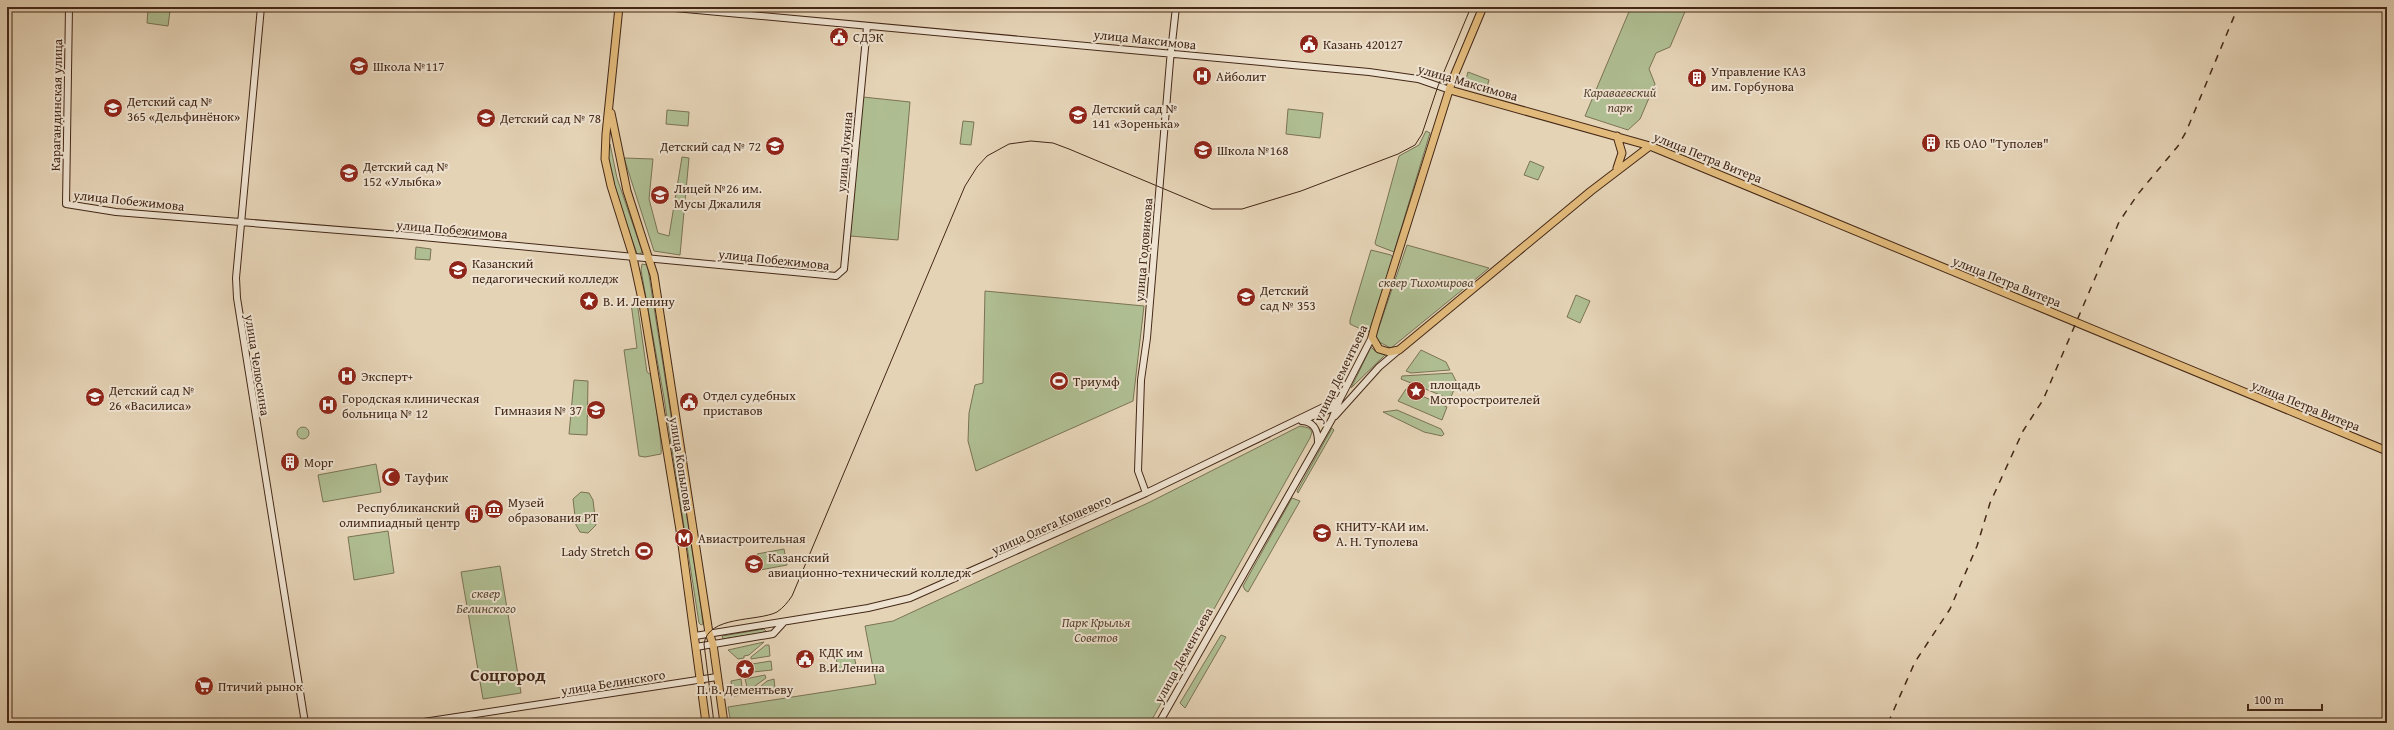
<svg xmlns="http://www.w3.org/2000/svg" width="2394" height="730" font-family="'Gentium Book Plus',serif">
  <rect width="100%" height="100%" fill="#e5d3b6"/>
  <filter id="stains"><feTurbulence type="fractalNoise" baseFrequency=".005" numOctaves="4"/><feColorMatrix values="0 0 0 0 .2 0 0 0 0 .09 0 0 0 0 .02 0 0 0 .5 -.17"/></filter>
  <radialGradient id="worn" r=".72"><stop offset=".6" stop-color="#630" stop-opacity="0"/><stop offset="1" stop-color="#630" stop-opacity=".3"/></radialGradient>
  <path fill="#afbe92" stroke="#7a7354" d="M 1631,7 L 1687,7 L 1670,47 L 1656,53 L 1649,69 L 1655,84 L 1640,119 L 1628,130 L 1585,116 Z
    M 148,9 L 170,11 L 168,26 L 147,23 Z
    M 1468,72 L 1489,80 L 1487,87 L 1466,79 Z
    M 863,97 L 910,102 L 898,240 L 850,236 Z
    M 1288,109 L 1323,113 L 1320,138 L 1286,134 Z
    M 667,110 L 689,112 L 688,126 L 666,124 Z
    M 963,121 L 974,122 L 971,145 L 960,144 Z
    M 1426,131 L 1430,133 L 1394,252 L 1376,245 L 1375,243 L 1399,156 L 1419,145 Z
    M 610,144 L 617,178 L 642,251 L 640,255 L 637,254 C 631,236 601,157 610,144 Z
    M 682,157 L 689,158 L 680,255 L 654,251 L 624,158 L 653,159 L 649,199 L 658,233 L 669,236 Z
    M 1530,161 L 1544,167 L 1538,180 L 1524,175 Z
    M 1407,245 L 1489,268 L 1391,348 L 1377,341 L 1376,336 Z
    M 416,247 L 431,249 L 430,260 L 415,259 Z
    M 1371,250 L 1391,255 L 1393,258 L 1370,331 L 1367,332 L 1350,324 L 1350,320 Z
    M 642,264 L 647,265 L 648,269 L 701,607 L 703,624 L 701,625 L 699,623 L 664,398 L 641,270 Z
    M 985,291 L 1144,306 L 1133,401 L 976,471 L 968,441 L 969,413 L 975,385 L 983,383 Z
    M 1576,295 L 1590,301 L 1580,323 L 1567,317 Z
    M 637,302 L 647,372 L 651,375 C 653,385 663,450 661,454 L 645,457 L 639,456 L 624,350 L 637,348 L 631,303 Z
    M 1371,347 L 1375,351 L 1386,354 L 1351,388 Z
    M 1421,350 L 1446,362 L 1450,370 L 1411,373 L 1406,371 Z
    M 1452,373 L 1457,383 L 1450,399 L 1401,379 L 1402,376 Z
    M 574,380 L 588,381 L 587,435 L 569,434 Z
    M 1406,389 L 1447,407 L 1442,420 L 1398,401 Z
    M 1397,410 L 1441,429 L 1444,434 L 1442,436 L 1424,432 L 1383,412 Z
    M 1300,426 L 1309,428 L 1312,432 L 1310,438 L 1150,723 L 731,723 L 728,707 L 876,684 L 865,626 L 893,621 L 1150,502 Z
    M297 433a6 6 0 1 1 12 0a6 6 0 1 1-12 0Z
    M 1332,428 L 1334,430 L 1298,493 L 1297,491 Z
    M 376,464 L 381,492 L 323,502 L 318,475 Z
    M 581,492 L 589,493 L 593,500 L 596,525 L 588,533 L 580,532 L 576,525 L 573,499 Z
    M 1292,498 L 1300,501 L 1248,592 L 1245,590 L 1243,586 Z
    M 388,531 L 394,573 L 354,580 L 348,537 Z
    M 784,549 L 787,565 L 760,570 L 757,554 Z
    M 500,566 L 521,693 L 483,699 L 461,572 Z
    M 764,629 L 766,631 L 761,633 L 723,639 L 722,636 Z
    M 1221,635 L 1226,637 L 1185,708 L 1180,703 Z
    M 764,642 L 749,655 L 744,656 L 744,658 L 738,659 L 728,650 Z
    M 766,645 L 769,645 L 770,656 L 751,659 L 751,657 Z
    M 854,655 L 857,671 L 839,671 L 836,658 Z
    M 771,661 L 772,670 L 753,672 L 752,664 Z
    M 765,675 L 766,678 L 748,691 L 745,679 Z
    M 741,679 L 743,695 L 733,696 L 731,681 Z
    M 774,679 L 775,689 L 753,693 L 767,681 Z"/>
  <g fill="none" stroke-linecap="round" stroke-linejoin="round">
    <defs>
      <path id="secondary" d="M 69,7 L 66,204 L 116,212 L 401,235 L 836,276 L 844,269 L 867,27
        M 261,7 L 236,278 L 237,298 L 305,723
        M 664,7 L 1369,72 L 1418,79 L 1450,90
        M 1335,416 L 1379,367 L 1399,350
        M 1308,418 L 1338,406
        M 1302,421 C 1315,422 1318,431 1318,443
        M 1146,493 L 1138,471 L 1141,380 L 1147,338 L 1170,61 L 1176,7
        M 695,636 L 868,608 L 910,598 L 1146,493 L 1340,399
        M 696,647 L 773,634 L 784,622
        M 417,723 L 717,677
        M 1159,723 L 1332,419 L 1340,399 L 1372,337"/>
      <path id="primary" d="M 619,7 L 606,134 L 605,159 L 611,186 L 632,253 L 643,304 L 680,530 L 706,723
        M 1483,7 L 1452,81 L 1375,326 L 1372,337 L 1379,349 L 1389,352 L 1399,350 L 1591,191 L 1650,146
        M 1450,90 L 1650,146 L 2387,451
        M 611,113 L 627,191 L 654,275 L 709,633 L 713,644 L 724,723
        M 1617,168 L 1622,153 L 1617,136"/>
    </defs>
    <use href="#secondary" stroke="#442817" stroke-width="8"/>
    <use href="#primary" stroke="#442817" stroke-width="9"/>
    <use href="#secondary" stroke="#eee2d0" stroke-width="6"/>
    <use href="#primary" stroke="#e2ba7b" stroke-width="7"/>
    <path stroke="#442817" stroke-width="1" d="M 714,723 L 704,644 C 708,615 757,622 777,612 C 783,608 788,602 792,596 L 965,186 L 977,167 L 987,156 L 1009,144 L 1031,141 L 1053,143 L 1069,149 L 1212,209 L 1242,209 L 1301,191 L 1398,154 L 1415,145 L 1422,134 L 1438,86 L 1471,7"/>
    <path stroke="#442817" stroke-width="1.5" stroke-dasharray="7 7" stroke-linecap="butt" d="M 1888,723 L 1915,662 L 1950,609 L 1977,546 L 1990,503 L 2023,431 L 2043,400 L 2119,222 L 2138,194 L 2178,146 L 2186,132 L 2238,7"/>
  </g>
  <defs>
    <symbol id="civic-disc" viewBox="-11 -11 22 22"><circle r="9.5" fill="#8f2418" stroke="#eee2d0"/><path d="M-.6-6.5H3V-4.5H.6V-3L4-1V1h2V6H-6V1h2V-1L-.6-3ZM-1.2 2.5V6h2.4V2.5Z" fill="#fff"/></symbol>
    <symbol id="school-disc" viewBox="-11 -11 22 22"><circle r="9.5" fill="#8f2418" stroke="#eee2d0"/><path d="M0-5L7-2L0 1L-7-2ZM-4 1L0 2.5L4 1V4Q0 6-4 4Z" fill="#fff"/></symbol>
    <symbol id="hospital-disc" viewBox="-11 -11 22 22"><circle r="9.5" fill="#8f2418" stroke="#eee2d0"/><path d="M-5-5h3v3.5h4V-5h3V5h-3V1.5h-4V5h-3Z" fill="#fff"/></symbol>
    <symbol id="building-disc" viewBox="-11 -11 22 22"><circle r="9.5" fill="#8f2418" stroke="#eee2d0"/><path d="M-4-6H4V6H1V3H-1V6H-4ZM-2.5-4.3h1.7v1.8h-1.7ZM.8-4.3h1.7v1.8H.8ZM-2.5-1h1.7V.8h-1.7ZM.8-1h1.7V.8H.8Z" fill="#fff"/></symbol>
    <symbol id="university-disc" viewBox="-11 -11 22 22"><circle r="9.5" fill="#8f2418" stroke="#eee2d0"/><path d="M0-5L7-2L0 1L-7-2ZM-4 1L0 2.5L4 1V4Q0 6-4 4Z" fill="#fff"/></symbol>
    <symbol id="sight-disc" viewBox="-11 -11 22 22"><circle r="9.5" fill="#8f2418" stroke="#eee2d0"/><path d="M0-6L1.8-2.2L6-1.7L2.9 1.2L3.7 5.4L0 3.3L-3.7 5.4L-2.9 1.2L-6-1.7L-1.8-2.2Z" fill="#fff"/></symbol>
    <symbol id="stadium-disc" viewBox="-11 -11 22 22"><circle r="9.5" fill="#8f2418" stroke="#eee2d0"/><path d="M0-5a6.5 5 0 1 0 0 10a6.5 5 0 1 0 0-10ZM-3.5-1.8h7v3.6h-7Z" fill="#fff"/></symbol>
    <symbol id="mosque-disc" viewBox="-11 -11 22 22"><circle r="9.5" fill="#8f2418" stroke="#eee2d0"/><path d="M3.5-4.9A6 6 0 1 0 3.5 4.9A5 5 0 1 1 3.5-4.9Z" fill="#fff"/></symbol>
    <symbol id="museum-disc" viewBox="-11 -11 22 22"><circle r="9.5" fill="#8f2418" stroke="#eee2d0"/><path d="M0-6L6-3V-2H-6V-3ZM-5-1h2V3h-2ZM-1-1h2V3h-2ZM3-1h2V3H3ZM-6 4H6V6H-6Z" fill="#fff"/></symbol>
    <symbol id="metro-disc" viewBox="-11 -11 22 22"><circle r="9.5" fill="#8f2418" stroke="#eee2d0"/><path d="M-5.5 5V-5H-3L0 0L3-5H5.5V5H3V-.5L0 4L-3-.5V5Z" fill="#fff"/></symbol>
    <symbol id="supermarket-disc" viewBox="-11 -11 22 22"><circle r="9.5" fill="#8f2418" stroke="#eee2d0"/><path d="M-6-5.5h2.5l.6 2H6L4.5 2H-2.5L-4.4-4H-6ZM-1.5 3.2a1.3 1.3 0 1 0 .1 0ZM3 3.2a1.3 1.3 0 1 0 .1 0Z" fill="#fff"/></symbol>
  </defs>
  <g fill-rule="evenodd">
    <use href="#civic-disc" x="828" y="26" width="22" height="22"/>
    <use href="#civic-disc" x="1298" y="33" width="22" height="22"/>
    <use href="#school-disc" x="348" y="55" width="22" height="22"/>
    <use href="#hospital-disc" x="1191" y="65" width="22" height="22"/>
    <use href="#building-disc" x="1686" y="67" width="22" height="22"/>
    <use href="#school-disc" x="102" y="97" width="22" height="22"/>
    <use href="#school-disc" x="1067" y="104" width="22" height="22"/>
    <use href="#school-disc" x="475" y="107" width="22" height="22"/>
    <use href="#building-disc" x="1920" y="132" width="22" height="22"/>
    <use href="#school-disc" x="764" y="135" width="22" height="22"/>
    <use href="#school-disc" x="1192" y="139" width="22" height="22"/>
    <use href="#school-disc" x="338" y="162" width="22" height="22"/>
    <use href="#school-disc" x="649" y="184" width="22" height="22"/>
    <use href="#university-disc" x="447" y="259" width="22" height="22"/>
    <use href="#school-disc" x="1235" y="286" width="22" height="22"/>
    <use href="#sight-disc" x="578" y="290" width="22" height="22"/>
    <use href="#hospital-disc" x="336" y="365" width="22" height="22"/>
    <use href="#stadium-disc" x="1048" y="370" width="22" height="22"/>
    <use href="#sight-disc" x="1405" y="380" width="22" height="22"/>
    <use href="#school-disc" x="84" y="386" width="22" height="22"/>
    <use href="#civic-disc" x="678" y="391" width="22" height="22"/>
    <use href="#hospital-disc" x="317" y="394" width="22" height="22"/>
    <use href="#school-disc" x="585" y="399" width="22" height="22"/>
    <use href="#building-disc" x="279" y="451" width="22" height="22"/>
    <use href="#mosque-disc" x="380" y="466" width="22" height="22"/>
    <use href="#museum-disc" x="483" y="498" width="22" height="22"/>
    <use href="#building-disc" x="463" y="503" width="22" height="22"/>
    <use href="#university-disc" x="1311" y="522" width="22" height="22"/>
    <use href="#metro-disc" x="673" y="527" width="22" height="22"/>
    <use href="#stadium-disc" x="633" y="540" width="22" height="22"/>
    <use href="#university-disc" x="743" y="553" width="22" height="22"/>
    <use href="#civic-disc" x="794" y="648" width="22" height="22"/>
    <use href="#sight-disc" x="734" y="658" width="22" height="22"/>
    <use href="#supermarket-disc" x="193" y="675" width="22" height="22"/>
  </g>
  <g text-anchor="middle" stroke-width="4" stroke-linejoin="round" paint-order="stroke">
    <g font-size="13" fill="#442817" stroke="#eee2d0" text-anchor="start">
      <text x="853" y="42">СДЭК</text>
      <text x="1323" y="49">Казань 420127</text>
      <text x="373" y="71">Школа №117</text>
      <text x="1711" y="76">Управление КАЗ<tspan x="1711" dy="15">им. Горбунова</tspan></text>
      <text x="1216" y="81">Айболит</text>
      <text x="127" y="106">Детский сад №<tspan x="127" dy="15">365 «Дельфинёнок»</tspan></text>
      <text x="1092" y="113">Детский сад №<tspan x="1092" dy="15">141 «Зоренька»</tspan></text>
      <text x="500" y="123">Детский сад № 78</text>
      <text x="1945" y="148">КБ ОАО "Туполев"</text>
      <text x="761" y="151" text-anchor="end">Детский сад № 72</text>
      <text x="1217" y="155">Школа №168</text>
      <text x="363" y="171">Детский сад №<tspan x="363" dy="15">152 «Улыбка»</tspan></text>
      <text x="674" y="193">Лицей №26 им.<tspan x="674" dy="15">Мусы Джалиля</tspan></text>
      <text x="472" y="268">Казанский<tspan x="472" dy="15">педагогический колледж</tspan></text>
      <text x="1260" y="295">Детский<tspan x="1260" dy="15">сад № 353</tspan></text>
      <text x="603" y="306">В. И. Ленину</text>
      <text x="361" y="381">Эксперт+</text>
      <text x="1073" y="386">Триумф</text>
      <text x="1430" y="389">площадь<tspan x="1430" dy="15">Моторостроителей</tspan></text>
      <text x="109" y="395">Детский сад №<tspan x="109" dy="15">26 «Василиса»</tspan></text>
      <text x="703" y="400">Отдел судебных<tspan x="703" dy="15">приставов</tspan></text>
      <text x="342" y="403">Городская клиническая<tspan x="342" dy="15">больница № 12</tspan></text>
      <text x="582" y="415" text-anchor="end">Гимназия № 37</text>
      <text x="304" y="467">Морг</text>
      <text x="405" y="482">Тауфик</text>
      <text x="508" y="507">Музей<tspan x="508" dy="15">образования РТ</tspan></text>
      <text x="460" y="512" text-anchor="end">Республиканский<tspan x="460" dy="15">олимпиадный центр</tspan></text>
      <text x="1336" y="531">КНИТУ-КАИ им.<tspan x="1336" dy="15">А. Н. Туполева</tspan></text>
      <text x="698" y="543">Авиастроительная</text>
      <text x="630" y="556" text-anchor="end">Lady Stretch</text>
      <text x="768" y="562">Казанский<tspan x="768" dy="15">авиационно-технический колледж</tspan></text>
      <text x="819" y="657">КДК им<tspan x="819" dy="15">В.И.Ленина</tspan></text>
      <text x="218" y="691">Птичий рынок</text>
      <text x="745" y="694" text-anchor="middle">П. В. Дементьеву</text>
    </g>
    <g font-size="13" fill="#442817" stroke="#eee2d0">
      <text transform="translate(1145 39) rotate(6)" y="5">улица Максимова</text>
      <text transform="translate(1468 82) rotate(16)" y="5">улица Максимова</text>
      <text transform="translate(56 105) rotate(-89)" y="5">Карагандинская улица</text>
      <text transform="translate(844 152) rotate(-85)" y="5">улица Лукина</text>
      <text transform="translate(1708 157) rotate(22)" y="5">улица Петра Витера</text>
      <text transform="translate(129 200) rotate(6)" y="5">улица Побежимова</text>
      <text transform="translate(452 229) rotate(5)" y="5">улица Побежимова</text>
      <text transform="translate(1143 250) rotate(-85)" y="5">улица Годовикова</text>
      <text transform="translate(774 259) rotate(6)" y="5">улица Побежимова</text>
      <text transform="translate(2007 281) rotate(22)" y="5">улица Петра Витера</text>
      <text transform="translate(258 365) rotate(81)" y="5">улица Челюскина</text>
      <text transform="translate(1340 373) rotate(-64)" y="5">улица Дементьева</text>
      <text transform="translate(2306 405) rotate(22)" y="5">улица Петра Витера</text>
      <text transform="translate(682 464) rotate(81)" y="5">улица Копылова</text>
      <text transform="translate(1051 524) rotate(-24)" y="5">улица Олега Кошевого</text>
      <text transform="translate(1183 655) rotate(-61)" y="5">улица Дементьева</text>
      <text transform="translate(613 682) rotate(-9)" y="5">улица Белинского</text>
    </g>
    <g font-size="13" font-style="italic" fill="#594630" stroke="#eee2d0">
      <text x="1620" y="97">Караваевский<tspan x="1620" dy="15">парк</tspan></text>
      <text x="1426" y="287">сквер Тихомирова</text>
      <text x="486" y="598">сквер<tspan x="486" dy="15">Белинского</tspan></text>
      <text x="1096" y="627">Парк Крылья<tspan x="1096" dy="15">Советов</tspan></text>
    </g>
    <g font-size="17" font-weight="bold" fill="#442817" stroke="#eee2d0">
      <text x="508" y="681">Соцгород</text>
    </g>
  </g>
  <rect width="2394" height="730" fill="none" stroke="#e5d3b6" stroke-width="24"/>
  <rect x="8" y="8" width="2378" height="714" fill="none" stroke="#442817" stroke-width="2"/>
  <rect x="12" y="12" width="2370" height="706" fill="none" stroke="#442817"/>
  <path d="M2248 704v6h74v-6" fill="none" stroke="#442817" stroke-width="2"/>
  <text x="2254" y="704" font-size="12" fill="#442817" stroke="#eee2d0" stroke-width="3" paint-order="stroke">100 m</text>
  <rect width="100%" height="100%" filter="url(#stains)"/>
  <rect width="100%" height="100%" fill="url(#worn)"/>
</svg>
